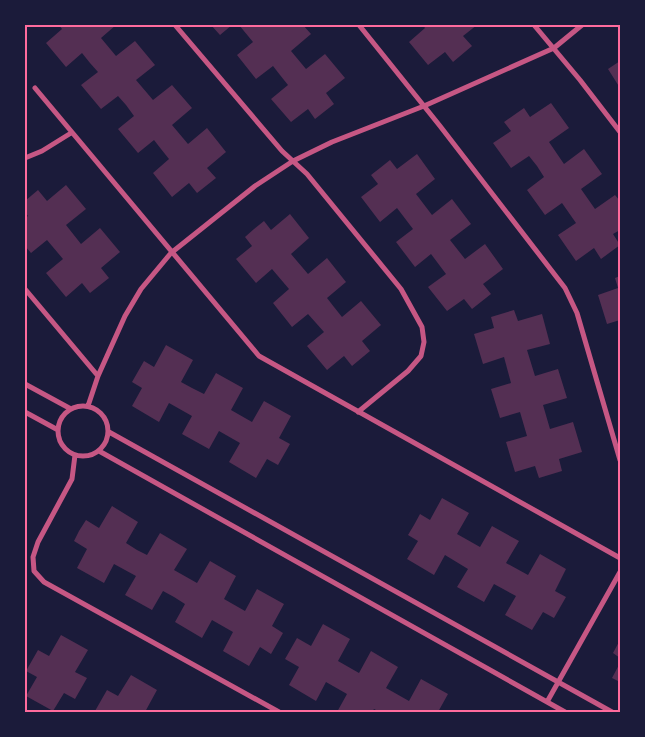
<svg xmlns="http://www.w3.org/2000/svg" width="645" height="737" font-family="Barlow,sans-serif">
  <rect width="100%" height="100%" fill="#1b1b3a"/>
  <path fill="#542f53" d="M 59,25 L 116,25 L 101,38 L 116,56 L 135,41 L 155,65 L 136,80 L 153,100 L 172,85 L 192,108 L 172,125 L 188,144 L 207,128 L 226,152 L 207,168 L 216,178 L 197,193 L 189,183 L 172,197 L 153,173 L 169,159 L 161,149 L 154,140 L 138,153 L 118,129 L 134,116 L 126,105 L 118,96 L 101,109 L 81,85 L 98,72 L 90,63 L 82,53 L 66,67 L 46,43 L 62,29 Z
    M 211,25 L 232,25 L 220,35 Z
    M 239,25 L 303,25 L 311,34 L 291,51 L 306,69 L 325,54 L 345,78 L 326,93 L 334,104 L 315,119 L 308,109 L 291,122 L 271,99 L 288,85 L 280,75 L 273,66 L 256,79 L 237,55 L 253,42 Z
    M 423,25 L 477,25 L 463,36 L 472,46 L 453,62 L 445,52 L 428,65 L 409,42 L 425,28 Z
    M 620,61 L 620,88 L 608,69 Z
    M 551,103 L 569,128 L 549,142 L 564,164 L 584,149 L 602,174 L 581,189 L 595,209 L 615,195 L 620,201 L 620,230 L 613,234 L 620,245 L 601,259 L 594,248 L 576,261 L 558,235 L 576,223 L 562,203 L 545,215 L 527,190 L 544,177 L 537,166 L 529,156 L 511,168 L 493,143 L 511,131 L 504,122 L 524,108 L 530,117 Z
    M 417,154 L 435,179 L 416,194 L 432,215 L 452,199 L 471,224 L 450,240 L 465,259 L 485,244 L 503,269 L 483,284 L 491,294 L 472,309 L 464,299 L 447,311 L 428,287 L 446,274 L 431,254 L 415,267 L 396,242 L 413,229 L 397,208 L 380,222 L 361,197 L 378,184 L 371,175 L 380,168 L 390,160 L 397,169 Z
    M 66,185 L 86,209 L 66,225 L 81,244 L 100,228 L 120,252 L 101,268 L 109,278 L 90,293 L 82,283 L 66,297 L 46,273 L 63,259 L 47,240 L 31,253 L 25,246 L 25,218 L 28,216 L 25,212 L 25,201 L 38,190 L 47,201 Z
    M 290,214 L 309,238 L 291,254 L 308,274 L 327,258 L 346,282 L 327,298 L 334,307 L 342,317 L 361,301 L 381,325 L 362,341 L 370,351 L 352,366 L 344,356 L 327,370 L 307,346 L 324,332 L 308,314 L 292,327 L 273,303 L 289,289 L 272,269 L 256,283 L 236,259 L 252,246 L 245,237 L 254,229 L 264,221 L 271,230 Z
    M 620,276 L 620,320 L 607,324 L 598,295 L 618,288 L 615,278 Z
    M 514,310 L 518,321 L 542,314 L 550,344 L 527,350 L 535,376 L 558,369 L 567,398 L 543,405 L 550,429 L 573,422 L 582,452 L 559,459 L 562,471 L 539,478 L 535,466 L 515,472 L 506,442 L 527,436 L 520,412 L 500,418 L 491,389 L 511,383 L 504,357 L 483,364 L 474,334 L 494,328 L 491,317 Z
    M 166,345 L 193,360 L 181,382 L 192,388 L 204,394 L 216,373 L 243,388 L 231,410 L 252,422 L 264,401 L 291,416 L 279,438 L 290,444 L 278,465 L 267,459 L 256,478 L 229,462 L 240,443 L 219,431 L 209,449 L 182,434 L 192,416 L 169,403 L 159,422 L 132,406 L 142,388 L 132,382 L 144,361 L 154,367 Z
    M 442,498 L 469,513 L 457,534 L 480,547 L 492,526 L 519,541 L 506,563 L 528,575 L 540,554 L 566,569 L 555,591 L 566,597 L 554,618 L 543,612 L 532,630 L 505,615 L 516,596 L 494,584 L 484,602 L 457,587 L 468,569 L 445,555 L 434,575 L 407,559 L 418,541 L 408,535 L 414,525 L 420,514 L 430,520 Z
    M 112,506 L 138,522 L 126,543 L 137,550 L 147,555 L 160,533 L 187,549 L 174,570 L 197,583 L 210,561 L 236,576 L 224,599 L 245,611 L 257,589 L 284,604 L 272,626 L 283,633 L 271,654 L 260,647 L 249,666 L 223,651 L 233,632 L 212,620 L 202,638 L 175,622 L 185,604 L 174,597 L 163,591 L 152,610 L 125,595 L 136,576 L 114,564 L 104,583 L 77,568 L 87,549 L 74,541 L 79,531 L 86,520 L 99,528 Z
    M 323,624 L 350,639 L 338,661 L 359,673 L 371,651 L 398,667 L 386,688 L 409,701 L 421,679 L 448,694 L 438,712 L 380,712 L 374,709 L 372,712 L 337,712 L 347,694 L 326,682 L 316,701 L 289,685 L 299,667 L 285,659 L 297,638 L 311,646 Z
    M 61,635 L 88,650 L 75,672 L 87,678 L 75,699 L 64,693 L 53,711 L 26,696 L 37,677 L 26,671 L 38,650 L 49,656 Z
    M 620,640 L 620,658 L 613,653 Z
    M 620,663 L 620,682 L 612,678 Z
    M 131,675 L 157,690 L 145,712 L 95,711 L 107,690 L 118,696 Z"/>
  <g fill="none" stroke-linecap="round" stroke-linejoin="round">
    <path stroke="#c65784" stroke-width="5" d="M 175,25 L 282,151 L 307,174 L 401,289 L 422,327 L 424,342 L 421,356 L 408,371 L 358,412
      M 359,25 L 440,126 L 565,288 L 577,313 L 620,460
      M 534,25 L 580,80 L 620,132
      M 35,88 L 259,356 L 620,558
      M 25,158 L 42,151 L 71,133
      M 25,289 L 98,376
      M 25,384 L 71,409
      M 88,406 L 98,376 L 125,316 L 141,289 L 171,253 L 255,186 L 293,161 L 332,142 L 424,106 L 554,48 L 582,25
      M58 431a25 25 0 1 1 50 0a25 25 0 1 1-50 0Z
      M 25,412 L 58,430
      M 109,432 L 612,712
      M 99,451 L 565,712
      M 75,455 L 72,479 L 38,542 L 33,557 L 34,571 L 44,582 L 279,712
      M 547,702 L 620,572"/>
  </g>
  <rect width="645" height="737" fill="none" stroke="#1b1b3a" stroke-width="52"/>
  <rect x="26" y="26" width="593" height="685" fill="none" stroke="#ff6b9d" stroke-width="2"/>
</svg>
